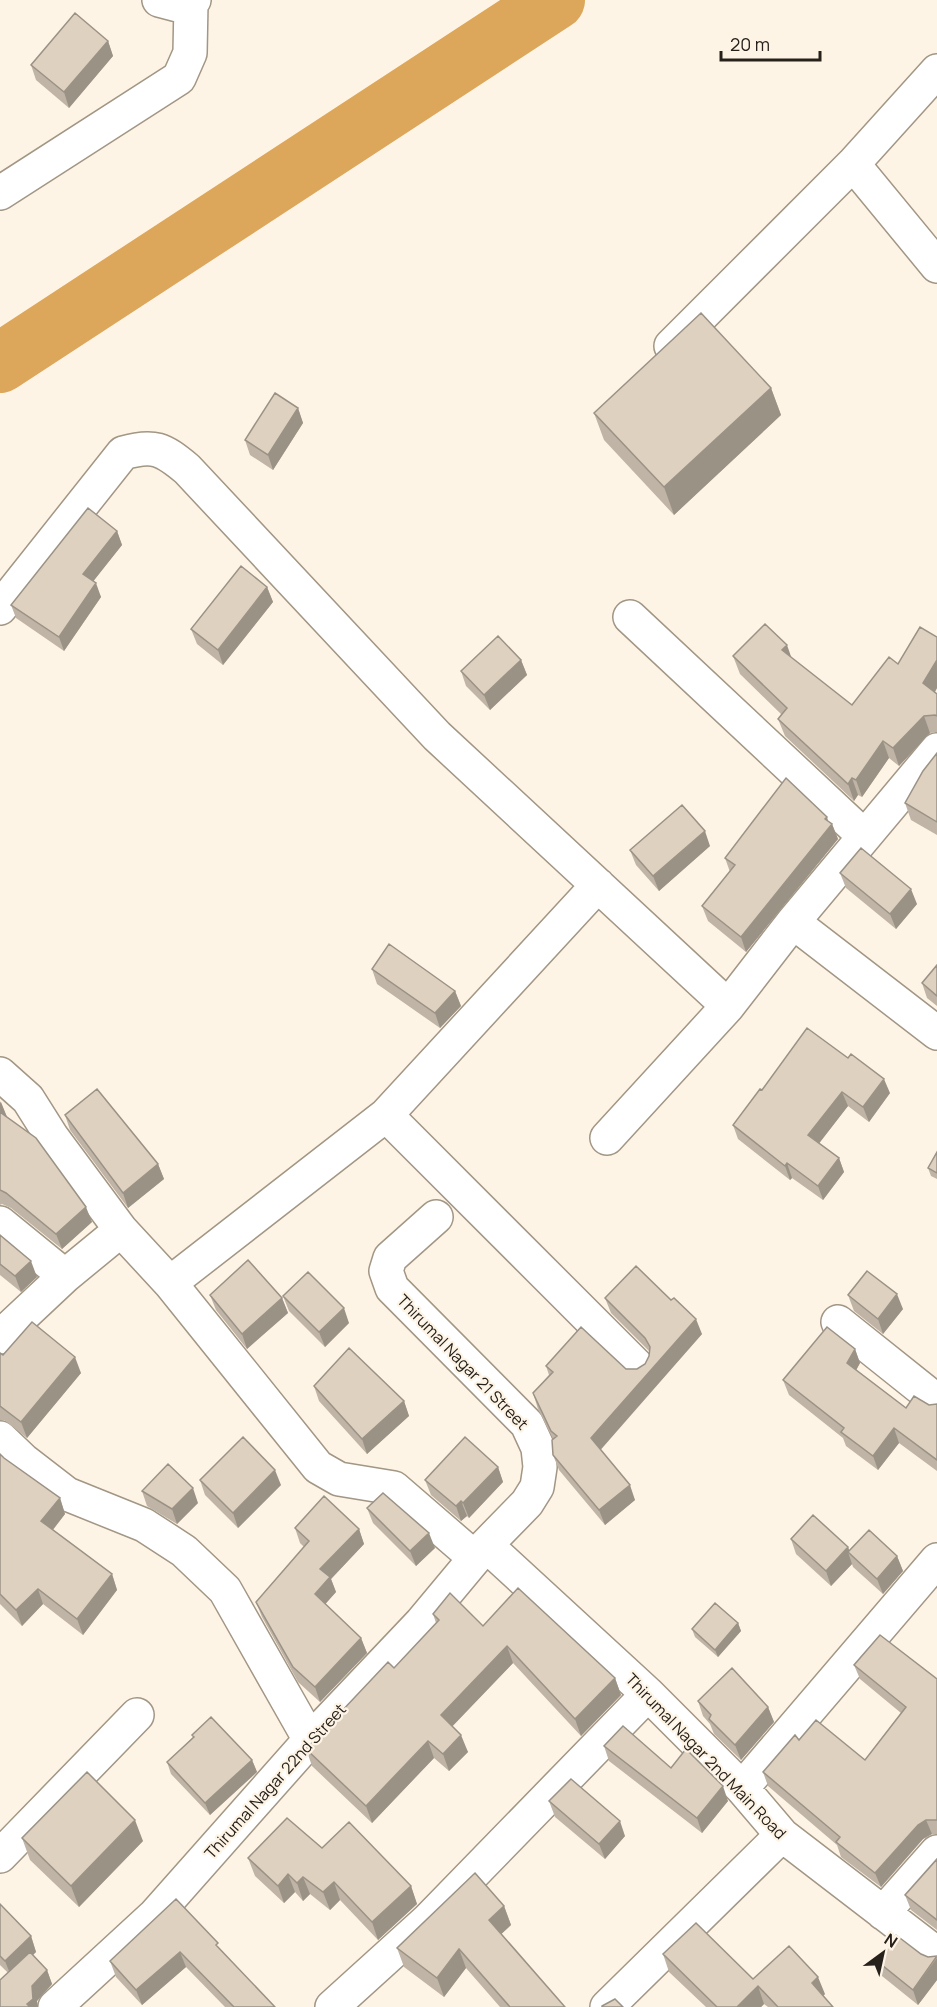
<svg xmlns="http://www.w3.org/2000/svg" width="937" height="2007" font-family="Manrope,sans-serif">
  <rect width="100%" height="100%" fill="#fef4e6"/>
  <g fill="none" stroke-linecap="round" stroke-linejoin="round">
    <path stroke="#dca75b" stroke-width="60" d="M 0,363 L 555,0"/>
    <defs>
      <path id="minor" d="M 159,0 L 178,5 L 194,0
        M 853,164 L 937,266
        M 0,193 L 179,78 L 190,53 L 191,3
        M 671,346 L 853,164 L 937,71
        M 0,608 L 123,453 C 154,444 163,449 187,469 L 437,736 L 728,1006
        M 630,617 L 864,836
        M 793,922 L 937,1033
        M 0,1074 L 28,1099 L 52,1137 L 121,1230 L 170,1283 L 318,1467 L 339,1479 L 394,1488 L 475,1558
        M 386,1115 L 637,1366
        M 607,1138 L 728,1006 L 793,922 L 937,750
        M 0,1223 L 65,1276
        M 170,1283 L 386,1115 L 598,885
        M 838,1322 L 937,1401
        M 0,1337 L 65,1276 L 121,1230
        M 0,1438 L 23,1460 L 67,1494 L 144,1525 L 184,1551 L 225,1590 L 310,1740
        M 486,1545 L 648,1694 L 742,1788 L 782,1835 L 937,1954
        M 742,1788 L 937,1560
        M 0,1856 L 137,1715
        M 883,1913 L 937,1852
        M 55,2007 L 155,1915 L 310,1740 L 421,1623 L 486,1545 L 527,1503 L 537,1487 L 540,1467 L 538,1448 L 527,1424 L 392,1288 L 386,1271 L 390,1258 L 436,1217
        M 332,2007 L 428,1920 L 648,1694
        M 607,2007 L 782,1835"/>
    </defs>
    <use href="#minor" stroke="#a29685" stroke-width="36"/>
    <use href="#minor" stroke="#fff" stroke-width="33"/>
  </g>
  <path fill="#bfb4a5" d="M 108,41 L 113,56 L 69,108 L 36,80 L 31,65 Z
    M 771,388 L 781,415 L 674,515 L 604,440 L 594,413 Z
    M 298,408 L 303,423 L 273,470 L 250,455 L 245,440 Z
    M 117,531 L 122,545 L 93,581 L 101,597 L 64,651 L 16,618 L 11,605 Z
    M 267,587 L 273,602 L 223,665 L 197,644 L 191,629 Z
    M 937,637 L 937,688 L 935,692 L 937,694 L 937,732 L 930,733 L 899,766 L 889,758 L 862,797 L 858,795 L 854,801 L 785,736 L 778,719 L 782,715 L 740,674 L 733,656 L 792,658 L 852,705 L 898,664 Z
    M 521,660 L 527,675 L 490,710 L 466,686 L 461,671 Z
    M 937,753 L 937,835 L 911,820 L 905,803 Z
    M 828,821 L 832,824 L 838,839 L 746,952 L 708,921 L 702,906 L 730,872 L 725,858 Z
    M 710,846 L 659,891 L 636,865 L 630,850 Z
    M 840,873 L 917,904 L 896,929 L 846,888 Z
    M 937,965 L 937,1006 L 927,998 L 922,983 Z
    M 372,969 L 455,991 L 461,1006 L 440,1028 L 377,984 Z
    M 762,1090 L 890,1093 L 869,1122 L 848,1106 L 819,1143 L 839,1158 L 844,1172 L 823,1200 L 792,1178 L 790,1180 L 738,1139 L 733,1125 Z
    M 0,1101 L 7,1117 L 92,1222 L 62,1249 L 11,1208 L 2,1204 L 0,1205 Z
    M 65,1115 L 158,1164 L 164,1179 L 128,1208 L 70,1130 Z
    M 937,1152 L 937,1179 L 931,1176 L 928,1168 Z
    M 0,1235 L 37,1277 L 21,1292 L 0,1275 Z
    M 210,1295 L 282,1298 L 288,1313 L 247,1349 L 216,1310 Z
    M 848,1295 L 903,1309 L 883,1334 L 854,1311 Z
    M 283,1296 L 349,1323 L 325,1347 L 289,1311 Z
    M 605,1298 L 702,1334 L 600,1449 L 635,1500 L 605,1525 L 559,1470 L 553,1455 L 553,1439 L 538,1409 L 533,1393 L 549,1375 L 546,1366 L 637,1369 L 645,1364 L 649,1356 L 650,1352 L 611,1313 Z
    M 855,1349 L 860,1363 L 856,1370 L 906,1408 L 937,1404 L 937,1471 L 899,1443 L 878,1470 L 846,1446 L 843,1438 L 789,1395 L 783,1380 Z
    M 0,1353 L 3,1355 L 81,1373 L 27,1438 L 4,1420 L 0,1420 Z
    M 314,1386 L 404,1401 L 409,1416 L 367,1454 L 319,1401 Z
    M 0,1454 L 4,1458 L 60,1498 L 65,1514 L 53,1530 L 112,1574 L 117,1590 L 83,1635 L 43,1604 L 22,1626 L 0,1604 Z
    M 498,1467 L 503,1482 L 469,1518 L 467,1516 L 461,1521 L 431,1495 L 425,1480 Z
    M 200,1480 L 281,1485 L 238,1528 L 205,1495 Z
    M 142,1491 L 198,1503 L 177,1524 L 147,1506 Z
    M 367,1508 L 435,1548 L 416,1566 L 373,1523 Z
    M 295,1528 L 359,1529 L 364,1544 L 331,1579 L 336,1592 L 325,1604 L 361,1638 L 367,1653 L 320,1702 L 298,1682 L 262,1617 L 256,1602 L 304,1547 L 300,1543 Z
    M 791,1539 L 848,1547 L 849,1551 L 897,1556 L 903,1571 L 883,1594 L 853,1567 L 852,1564 L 831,1586 L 796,1554 Z
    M 433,1614 L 483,1626 L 615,1678 L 621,1695 L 581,1736 L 513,1663 L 452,1726 L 468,1752 L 449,1771 L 434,1758 L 372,1823 L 312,1766 L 306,1749 L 394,1668 L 436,1623 Z
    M 738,1623 L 741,1631 L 718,1657 L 695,1637 L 692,1629 Z
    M 854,1665 L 937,1679 L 937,1834 L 932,1834 L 923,1839 L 881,1887 L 841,1857 L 837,1845 L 768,1786 L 763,1772 L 799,1740 L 865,1760 L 901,1713 L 860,1679 Z
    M 698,1701 L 768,1707 L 774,1722 L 741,1760 L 714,1734 L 710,1724 L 703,1716 Z
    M 192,1735 L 252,1760 L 257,1772 L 210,1815 L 171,1774 L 167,1762 L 193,1737 Z
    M 604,1746 L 671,1768 L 728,1801 L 702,1833 L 609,1761 Z
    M 549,1801 L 625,1836 L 605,1859 L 555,1817 Z
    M 22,1838 L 143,1841 L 79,1907 L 30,1860 Z
    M 322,1848 L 411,1886 L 417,1904 L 378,1940 L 340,1900 L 330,1910 L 310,1894 L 303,1901 L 295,1892 L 284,1903 L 255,1876 L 248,1858 Z
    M 937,1859 L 937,1930 L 911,1910 L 905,1895 Z
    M 176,1899 L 221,1951 L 275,2007 L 225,2007 L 186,1967 L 142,2005 L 116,1977 L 110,1961 Z
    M 0,1904 L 31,1936 L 36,1952 L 33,1955 L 47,1970 L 52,1984 L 37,2001 L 0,1965 Z
    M 504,1906 L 511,1925 L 501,1934 L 565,2007 L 500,2007 L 466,1968 L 444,1997 L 404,1967 L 397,1948 Z
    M 663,1954 L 753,1979 L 825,1994 L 823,1996 L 833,2007 L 768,2007 L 764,2004 L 761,2007 L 706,2007 L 669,1972 Z
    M 921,1954 L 928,1957 L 937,1956 L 937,1980 L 918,2005 L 882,1976 L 877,1961 Z"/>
  <path fill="#9b9286" d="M 108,41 L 113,56 L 69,108 L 64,92 Z
    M 771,388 L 781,415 L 674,515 L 664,487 Z
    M 298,408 L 303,423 L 273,470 L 268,455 Z
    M 117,531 L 122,545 L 88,588 L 83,574 Z
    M 96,583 L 101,597 L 64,651 L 59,637 Z
    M 267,587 L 273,602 L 223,665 L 218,650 Z
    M 787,645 L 793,662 L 782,650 Z
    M 521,660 L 527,675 L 490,710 L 484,695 Z
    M 937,660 L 937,688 L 930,700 L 923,683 Z
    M 924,716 L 930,733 L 899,766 L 893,748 Z
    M 883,741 L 889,758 L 862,797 L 856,780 Z
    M 852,778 L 858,795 L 854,801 L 848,784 Z
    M 827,817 L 830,827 L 832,824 L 838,839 L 746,952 L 741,937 Z
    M 705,831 L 710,846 L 659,891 L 653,876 Z
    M 911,889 L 917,904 L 896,929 L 890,914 Z
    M 455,991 L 461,1006 L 440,1028 L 435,1013 Z
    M 884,1079 L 890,1093 L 869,1122 L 863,1107 Z
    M 842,1092 L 848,1106 L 814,1150 L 808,1135 Z
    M 1,1102 L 7,1117 L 0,1119 L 0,1103 Z
    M 839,1158 L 844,1172 L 823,1200 L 818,1186 Z
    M 787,1163 L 792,1178 L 790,1180 L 785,1166 Z
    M 158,1164 L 164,1179 L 128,1208 L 123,1193 Z
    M 86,1207 L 92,1222 L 62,1249 L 56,1234 Z
    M 31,1261 L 37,1277 L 21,1292 L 15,1276 Z
    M 897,1294 L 903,1309 L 883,1334 L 878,1319 Z
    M 282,1298 L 288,1313 L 247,1349 L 242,1334 Z
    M 344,1308 L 349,1323 L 325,1347 L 319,1332 Z
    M 696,1319 L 702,1334 L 597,1454 L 591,1438 Z
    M 855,1349 L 860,1363 L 852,1378 L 847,1363 Z
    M 75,1357 L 81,1373 L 27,1438 L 21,1422 Z
    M 404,1401 L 409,1416 L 367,1454 L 362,1439 Z
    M 894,1428 L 899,1443 L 878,1470 L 873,1456 Z
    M 498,1467 L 503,1482 L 469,1518 L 463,1503 Z
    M 275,1470 L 281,1485 L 238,1528 L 233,1513 Z
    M 630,1485 L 635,1500 L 605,1525 L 599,1510 Z
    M 193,1488 L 198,1503 L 177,1524 L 172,1509 Z
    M 60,1498 L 65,1514 L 47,1537 L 41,1521 Z
    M 461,1501 L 467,1516 L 461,1521 L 456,1506 Z
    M 359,1529 L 364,1544 L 331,1579 L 336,1592 L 321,1609 L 315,1594 L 320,1569 Z
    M 429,1533 L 435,1548 L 416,1566 L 410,1551 Z
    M 848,1547 L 851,1555 L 848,1552 L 852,1564 L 831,1586 L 826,1571 Z
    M 897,1556 L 903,1571 L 883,1594 L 877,1579 Z
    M 112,1574 L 117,1590 L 83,1635 L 77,1619 Z
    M 38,1589 L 43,1604 L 22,1626 L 16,1610 Z
    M 738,1623 L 741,1631 L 718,1657 L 715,1650 Z
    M 361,1638 L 367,1653 L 320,1702 L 315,1687 Z
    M 507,1646 L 513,1663 L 447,1732 L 441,1715 Z
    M 615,1678 L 621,1695 L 581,1736 L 575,1719 Z
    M 768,1707 L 774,1722 L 741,1760 L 735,1745 Z
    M 461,1735 L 468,1752 L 449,1771 L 443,1754 Z
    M 428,1741 L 434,1758 L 372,1823 L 366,1806 Z
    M 252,1760 L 257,1772 L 210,1815 L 205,1803 Z
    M 723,1786 L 728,1801 L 702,1833 L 697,1818 Z
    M 135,1820 L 143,1841 L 79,1907 L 71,1886 Z
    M 926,1820 L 932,1834 L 923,1839 L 881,1887 L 875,1873 L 918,1825 Z
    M 620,1821 L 625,1836 L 605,1859 L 599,1844 Z
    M 288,1874 L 295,1892 L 284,1903 L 278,1886 Z
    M 303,1877 L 310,1894 L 303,1901 L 297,1883 Z
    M 334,1882 L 340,1900 L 330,1910 L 323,1892 Z
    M 411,1886 L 417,1904 L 378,1940 L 372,1922 Z
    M 504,1906 L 511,1925 L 496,1939 L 489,1920 Z
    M 31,1936 L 36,1952 L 11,1976 L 5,1961 Z
    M 459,1949 L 466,1968 L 444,1997 L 437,1978 Z
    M 180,1952 L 186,1967 L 142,2005 L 136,1990 Z
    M 937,1958 L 937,1980 L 918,2005 L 913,1990 Z
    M 47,1970 L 52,1984 L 37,2001 L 38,2007 L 28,2007 L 27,2004 L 32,1986 Z
    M 818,1977 L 825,1994 L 819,2000 L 812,1983 Z
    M 758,1986 L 764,2004 L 761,2007 L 737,2007 Z"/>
  <path fill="#ded1c0" stroke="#9b9286" stroke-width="1.5" d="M 75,13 L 108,41 L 64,92 L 31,65 Z
    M 701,313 L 771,388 L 664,487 L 594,413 Z
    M 275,393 L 298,408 L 268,455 L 245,440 Z
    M 88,508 L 117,531 L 83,574 L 96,583 L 59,637 L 11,605 Z
    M 241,566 L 267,587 L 218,650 L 191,629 Z
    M 765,624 L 787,645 L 782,650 L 852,705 L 889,657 L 898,664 L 920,627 L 937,637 L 937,660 L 923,683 L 937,694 L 937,716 L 935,715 L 924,716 L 893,748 L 883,741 L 856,780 L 852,778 L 848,784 L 778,719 L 787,708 L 733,656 Z
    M 498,636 L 521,660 L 484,695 L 461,671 Z
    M 937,753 L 937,822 L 905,803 L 923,771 Z
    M 786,778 L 827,817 L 825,819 L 832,824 L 741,937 L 702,906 L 735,865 L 725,858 Z
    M 682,805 L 705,831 L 653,876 L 630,850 Z
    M 861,848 L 911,889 L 890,914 L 840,873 Z
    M 389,944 L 455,991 L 435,1013 L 372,969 Z
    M 937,965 L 937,996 L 922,983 Z
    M 807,1028 L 848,1058 L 851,1054 L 884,1079 L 863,1107 L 842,1092 L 808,1135 L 839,1158 L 818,1186 L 787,1163 L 785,1166 L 733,1125 L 760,1089 L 762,1090 Z
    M 97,1089 L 158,1164 L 123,1193 L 65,1115 Z
    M 0,1112 L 36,1138 L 86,1207 L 56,1234 L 6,1193 L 0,1190 Z
    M 937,1152 L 937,1173 L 928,1168 Z
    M 0,1235 L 31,1261 L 15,1276 L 0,1264 Z
    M 248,1260 L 282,1298 L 242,1334 L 210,1295 Z
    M 636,1266 L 671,1300 L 674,1298 L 696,1319 L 591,1438 L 630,1485 L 599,1510 L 553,1455 L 552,1440 L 557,1436 L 551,1431 L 533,1393 L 553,1372 L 546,1366 L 581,1327 L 626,1369 L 637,1369 L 645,1364 L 649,1356 L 650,1347 L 645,1338 L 605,1298 Z
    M 867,1271 L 897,1294 L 878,1319 L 848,1295 Z
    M 308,1272 L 344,1308 L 319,1332 L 283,1296 Z
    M 32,1322 L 75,1357 L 21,1422 L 0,1406 L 0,1353 L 3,1355 Z
    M 827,1327 L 855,1349 L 847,1363 L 906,1408 L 914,1396 L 929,1405 L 937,1404 L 937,1460 L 894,1428 L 873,1456 L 841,1432 L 844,1428 L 783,1380 Z
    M 349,1348 L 404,1401 L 362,1439 L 314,1386 Z
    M 243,1437 L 275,1470 L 233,1513 L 200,1480 Z
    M 465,1437 L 498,1467 L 463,1503 L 461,1501 L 456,1506 L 425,1480 Z
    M 0,1454 L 4,1458 L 60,1498 L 41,1521 L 112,1574 L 77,1619 L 38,1589 L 16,1610 L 0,1594 Z
    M 168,1464 L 193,1488 L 172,1509 L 142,1491 Z
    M 383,1493 L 429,1533 L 410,1551 L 367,1508 Z
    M 324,1496 L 359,1529 L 320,1569 L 330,1577 L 315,1594 L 361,1638 L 315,1687 L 293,1667 L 256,1602 L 309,1541 L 295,1528 Z
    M 813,1515 L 848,1547 L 826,1571 L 791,1539 Z
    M 869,1530 L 897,1556 L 877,1579 L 848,1552 Z
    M 518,1588 L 615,1678 L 575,1719 L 507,1646 L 441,1715 L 461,1735 L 443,1754 L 428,1741 L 366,1806 L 306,1749 L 388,1662 L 394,1668 L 439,1620 L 433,1614 L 450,1593 L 483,1626 Z
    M 715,1603 L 738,1623 L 715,1650 L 692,1629 Z
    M 880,1635 L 937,1679 L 937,1820 L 926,1820 L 918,1825 L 875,1873 L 836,1842 L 840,1837 L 763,1772 L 795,1735 L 799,1740 L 816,1720 L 865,1760 L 906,1707 L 854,1665 Z
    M 732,1668 L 768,1707 L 735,1745 L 709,1719 L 711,1715 L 698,1701 Z
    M 211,1717 L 252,1760 L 205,1803 L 167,1762 L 194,1737 L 192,1735 Z
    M 623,1726 L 671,1768 L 686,1749 L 723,1786 L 697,1818 L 604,1746 Z
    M 87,1772 L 135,1820 L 71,1886 L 22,1838 Z
    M 571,1779 L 620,1821 L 599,1844 L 549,1801 Z
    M 287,1818 L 322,1848 L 349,1822 L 411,1886 L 372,1922 L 334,1882 L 323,1892 L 303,1877 L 297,1883 L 288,1874 L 278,1886 L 248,1858 Z
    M 937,1859 L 937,1920 L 905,1895 Z
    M 475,1873 L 504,1906 L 489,1920 L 565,2007 L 510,2007 L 459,1949 L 437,1978 L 397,1948 Z
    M 176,1899 L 218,1943 L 216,1945 L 275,2007 L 234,2007 L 180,1952 L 136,1990 L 110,1961 Z
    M 0,1904 L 31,1936 L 5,1961 L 0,1956 Z
    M 696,1923 L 753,1979 L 789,1946 L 818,1977 L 812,1983 L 833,2007 L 778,2007 L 758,1986 L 737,2007 L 717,2007 L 663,1954 Z
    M 896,1935 L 921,1954 L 928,1957 L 937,1956 L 913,1990 L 877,1961 Z
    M 30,1952 L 47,1970 L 32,1986 L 33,1999 L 27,2004 L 30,2007 L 0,2007 L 0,1980 Z
    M 615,1999 L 623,2007 L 602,2007 L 602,2006 Z"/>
  <g text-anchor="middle" stroke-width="4.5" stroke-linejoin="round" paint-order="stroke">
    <g font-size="16" fill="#26221b" stroke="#fef4e6">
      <text transform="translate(463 1362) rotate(46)" y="6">Thirumal Nagar 21 Street</text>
      <text transform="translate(706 1756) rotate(46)" y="6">Thirumal Nagar 2nd Main Road</text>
      <text transform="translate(275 1781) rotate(-48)" y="6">Thirumal Nagar 22nd Street</text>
    </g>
  </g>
  <g transform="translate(883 1953) rotate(33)" stroke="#fef4e6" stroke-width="4.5" paint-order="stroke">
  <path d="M0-4.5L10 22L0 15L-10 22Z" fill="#26221b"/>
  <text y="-9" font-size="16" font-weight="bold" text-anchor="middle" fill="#26221b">N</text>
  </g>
  <path d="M721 51v9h99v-9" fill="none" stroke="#26221b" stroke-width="3"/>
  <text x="730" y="51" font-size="18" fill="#26221b" stroke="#fef4e6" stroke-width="4.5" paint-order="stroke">20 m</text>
</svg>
